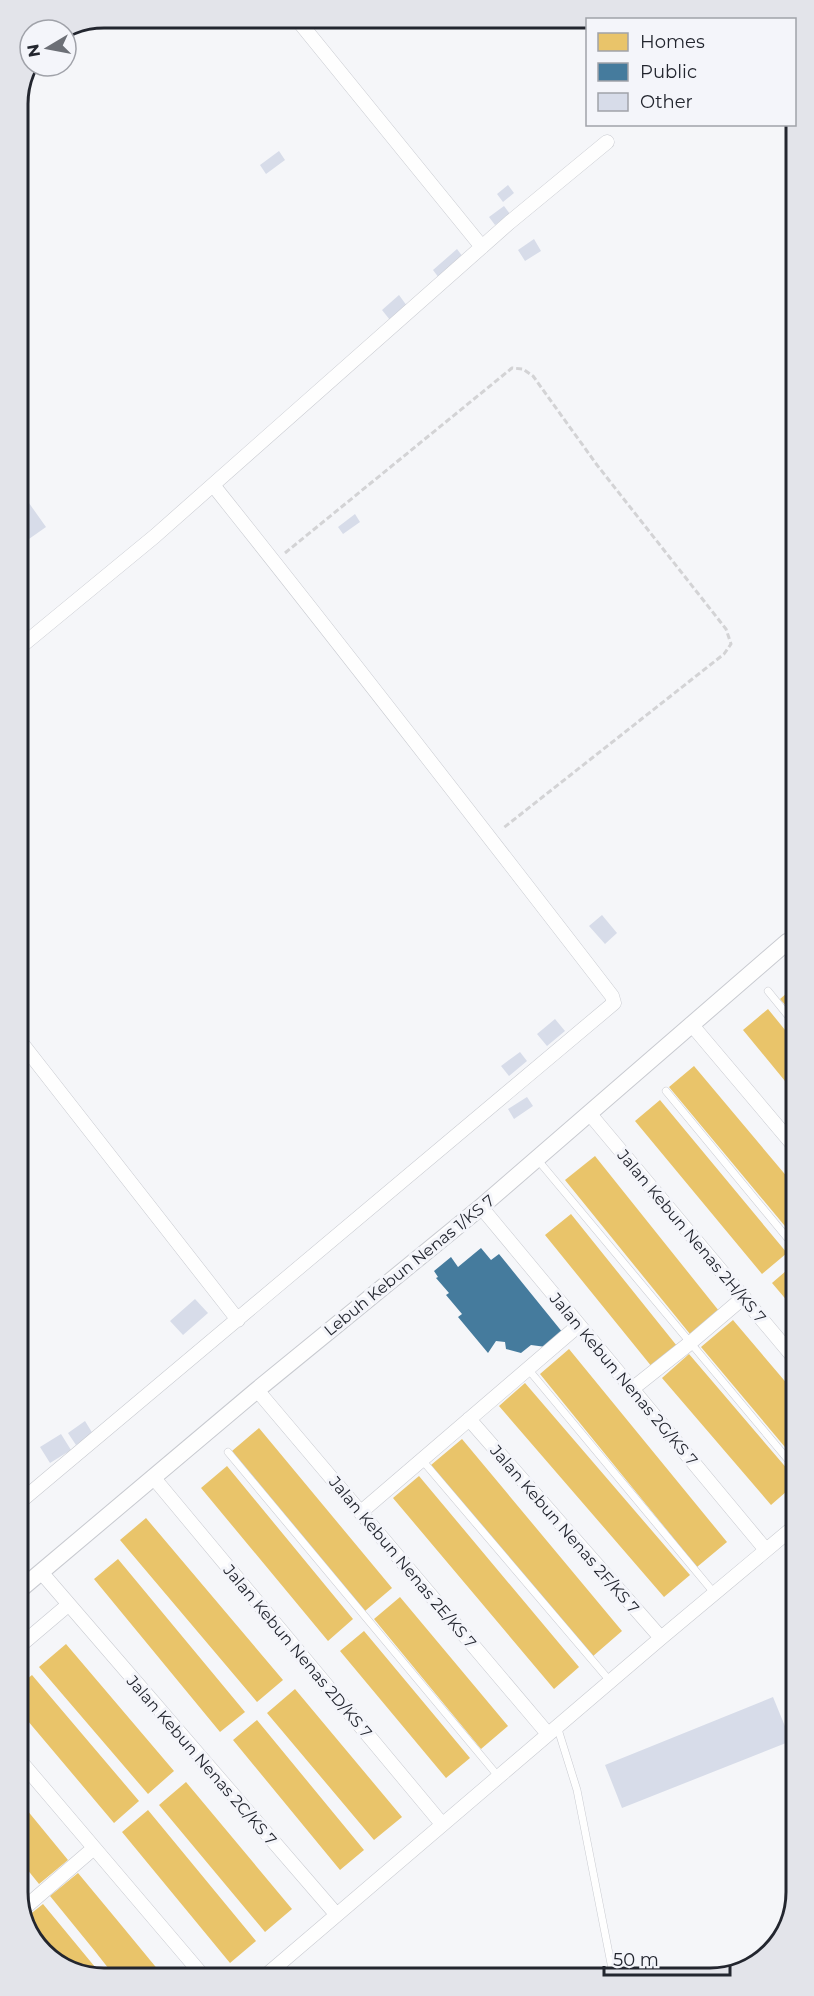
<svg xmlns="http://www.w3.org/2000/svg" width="814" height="1996" font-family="Montserrat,sans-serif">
  <rect width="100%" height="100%" fill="#f5f6f9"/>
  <path fill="#e9c46a" d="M 794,987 L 794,1015 L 780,999 Z
    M 768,1009 L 794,1041 L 794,1092 L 743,1030 Z
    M 694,1066 L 794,1185 L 794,1237 L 669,1087 Z
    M 660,1100 L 787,1253 L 762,1274 L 635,1121 Z
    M 595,1156 L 719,1311 L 690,1334 L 565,1180 Z
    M 571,1214 L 677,1346 L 652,1367 L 545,1235 Z
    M 794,1264 L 794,1281 L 795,1310 L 772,1283 Z
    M 733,1320 L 795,1393 L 795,1459 L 701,1347 Z
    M 569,1349 L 727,1542 L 697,1567 L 540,1374 Z
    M 689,1354 L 795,1478 L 795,1484 L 771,1505 L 662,1378 Z
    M 525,1383 L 690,1575 L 664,1597 L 499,1406 Z
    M 259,1428 L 392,1588 L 365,1611 L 232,1451 Z
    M 462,1439 L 622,1631 L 592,1657 L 431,1465 Z
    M 227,1466 L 353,1619 L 328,1641 L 201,1488 Z
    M 419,1476 L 579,1667 L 554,1689 L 393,1498 Z
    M 146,1518 L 283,1680 L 257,1702 L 120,1540 Z
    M 118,1559 L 245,1712 L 220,1732 L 94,1579 Z
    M 400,1597 L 508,1726 L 481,1749 L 374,1619 Z
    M 364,1631 L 470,1758 L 446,1778 L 340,1651 Z
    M 66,1644 L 174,1771 L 148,1794 L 39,1667 Z
    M 32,1675 L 139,1801 L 114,1823 L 22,1714 L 22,1683 Z
    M 295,1689 L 402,1817 L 374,1840 L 267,1713 Z
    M 257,1720 L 364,1850 L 340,1870 L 233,1740 Z
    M 186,1782 L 292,1909 L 265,1932 L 159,1805 Z
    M 22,1804 L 68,1860 L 39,1884 L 22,1863 Z
    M 148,1810 L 256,1941 L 230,1963 L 122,1832 Z
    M 78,1873 L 122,1926 L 164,1977 L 116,1978 L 94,1950 L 50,1896 Z
    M 43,1904 L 95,1967 L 104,1978 L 98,1978 L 51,1960 L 23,1920 Z"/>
  <path fill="#457b9d" d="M 481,1248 L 491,1260 L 499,1254 L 563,1333 L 546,1347 L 531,1345 L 521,1353 L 506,1349 L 505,1342 L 496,1341 L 488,1353 L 458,1317 L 462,1314 L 446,1295 L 449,1293 L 436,1278 L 438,1277 L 434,1271 L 451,1257 L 458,1267 Z"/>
  <path fill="#d7dce9" d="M 279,151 L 285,160 L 266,174 L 260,165 Z
    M 508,185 L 514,193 L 503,202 L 497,194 Z
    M 504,206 L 510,214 L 495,225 L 489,217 Z
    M 534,239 L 541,251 L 525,261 L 518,250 Z
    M 457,249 L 463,257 L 439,278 L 433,270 Z
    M 399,295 L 407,306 L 390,320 L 382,310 Z
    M 19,489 L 46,527 L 19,546 Z
    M 355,514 L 360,522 L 343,534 L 338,527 Z
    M 602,915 L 617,933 L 605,944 L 589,926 Z
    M 555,1019 L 565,1031 L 547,1046 L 537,1034 Z
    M 520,1052 L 527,1061 L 509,1076 L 501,1066 Z
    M 527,1097 L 533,1106 L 514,1119 L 508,1109 Z
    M 195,1299 L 208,1313 L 183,1335 L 170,1321 Z
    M 85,1421 L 93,1434 L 76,1445 L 68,1433 Z
    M 61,1434 L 71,1450 L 50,1463 L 40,1447 Z
    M 773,1697 L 791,1741 L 622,1808 L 605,1765 Z
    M 655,1961 L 662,1974 L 633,1974 Z"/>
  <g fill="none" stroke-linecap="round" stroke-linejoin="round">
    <defs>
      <path id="service" d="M 19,551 L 25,558 L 19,572
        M 768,991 L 794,1023
        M 666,1091 L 794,1246
        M 537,1159 L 795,1468
        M 528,1369 L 715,1594
        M 228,1452 L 498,1776
        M 422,1460 L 610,1681
        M 557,1726 L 577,1790 L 613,1974"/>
      <path id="minor" d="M 296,18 L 482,247
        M 19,648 L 155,536 L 510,222 L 607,142
        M 691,1024 L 794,1146
        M 20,1041 L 238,1320
        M 589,1113 L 795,1359
        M 481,1207 L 766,1550
        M 632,1389 L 690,1343 L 744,1297
        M 257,1390 L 548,1734
        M 469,1419 L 661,1638
        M 153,1477 L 442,1824
        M 21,1501 L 614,1003 L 612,996 C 480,825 348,654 213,485
        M 361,1512 L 579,1325
        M 41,1572 L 336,1914
        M 22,1644 L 68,1605
        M 22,1763 L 204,1977
        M 22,1910 L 94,1848
        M 264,1977 L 661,1638 L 795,1526"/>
      <path id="tertiary" d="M 22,1588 L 257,1390 L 481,1207 L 787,942 L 794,940"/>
    </defs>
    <use href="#service" stroke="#c8cad0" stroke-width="8"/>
    <use href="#minor" stroke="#c8cad0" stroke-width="15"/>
    <use href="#tertiary" stroke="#c8cad0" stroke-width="18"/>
    <path stroke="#d3d3d5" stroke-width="3" stroke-dasharray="6 3" stroke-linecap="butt" d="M 285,553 L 512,368 L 523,369 L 533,376 L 597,465 L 726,629 L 731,644 L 724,654 L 502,829"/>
    <use href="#service" stroke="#fefefe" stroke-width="7"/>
    <use href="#minor" stroke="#fefefe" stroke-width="14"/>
    <use href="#tertiary" stroke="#fefefe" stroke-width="16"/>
  </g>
  <g text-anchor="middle" stroke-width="6" stroke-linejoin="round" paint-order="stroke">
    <g font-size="16" fill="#23262f" stroke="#f4f5fa">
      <text transform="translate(692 1236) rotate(50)" y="6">Jalan Kebun Nenas 2H/KS 7</text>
      <text transform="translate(409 1265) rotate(-39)" y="6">Lebuh Kebun Nenas 1/KS 7</text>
      <text transform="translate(624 1379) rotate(50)" y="6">Jalan Kebun Nenas 2G/KS 7</text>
      <text transform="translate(565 1529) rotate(49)" y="6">Jalan Kebun Nenas 2F/KS 7</text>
      <text transform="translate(403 1562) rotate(50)" y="6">Jalan Kebun Nenas 2E/KS 7</text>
      <text transform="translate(298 1651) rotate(50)" y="6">Jalan Kebun Nenas 2D/KS 7</text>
      <text transform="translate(202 1760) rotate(49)" y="6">Jalan Kebun Nenas 2C/KS 7</text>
    </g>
  </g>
  <path d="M0 0H814V1996H0ZM104 28H710A76 76 0 0 1 786 104V1892A76 76 0 0 1 710 1968H104A76 76 0 0 1 28 1892V104A76 76 0 0 1 104 28Z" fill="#e3e4ea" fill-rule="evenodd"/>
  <path fill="none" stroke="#23262f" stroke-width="3" d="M104 28H710A76 76 0 0 1 786 104V1892A76 76 0 0 1 710 1968H104A76 76 0 0 1 28 1892V104A76 76 0 0 1 104 28Z"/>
  <rect x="586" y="18" width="210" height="108" fill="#f4f5fa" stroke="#a0a2a9" stroke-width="1.5"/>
  <rect x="598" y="33" width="30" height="18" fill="#e9c46a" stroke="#a0a2a9" stroke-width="1.5"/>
  <text x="640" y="48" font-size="18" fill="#23262f">Homes</text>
  <rect x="598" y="63" width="30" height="18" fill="#457b9d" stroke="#a0a2a9" stroke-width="1.5"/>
  <text x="640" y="78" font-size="18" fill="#23262f">Public</text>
  <rect x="598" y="93" width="30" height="18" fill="#d7dce9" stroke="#a0a2a9" stroke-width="1.5"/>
  <text x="640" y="108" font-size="18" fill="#23262f">Other</text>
  <g transform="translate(48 48) rotate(260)"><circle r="28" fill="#f4f5fa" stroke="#a0a2a9" stroke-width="1.5"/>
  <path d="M0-4.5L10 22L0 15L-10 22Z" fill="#6c6f76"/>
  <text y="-9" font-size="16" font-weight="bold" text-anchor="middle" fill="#23262f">N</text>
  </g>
  <path d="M604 1966v9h126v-9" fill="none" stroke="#23262f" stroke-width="3"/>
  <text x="613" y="1966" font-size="18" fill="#23262f" stroke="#f4f5fa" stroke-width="4.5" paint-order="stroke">50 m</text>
</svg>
